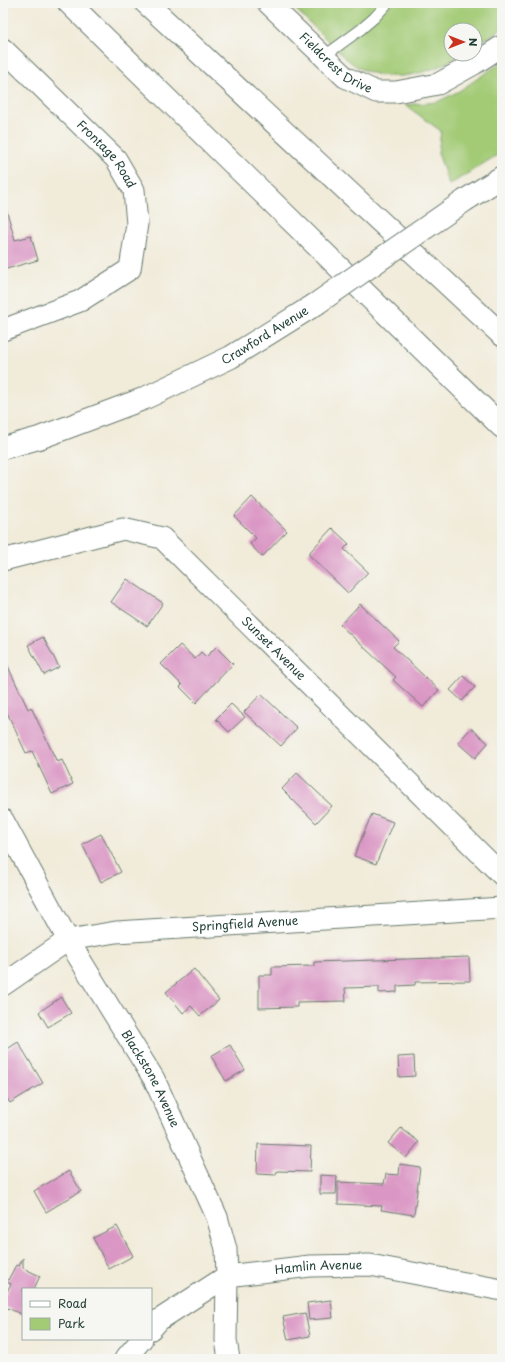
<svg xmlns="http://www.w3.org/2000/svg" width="505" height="1362" font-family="'Playpen Sans',sans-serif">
  <rect width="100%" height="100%" fill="#f6f6f2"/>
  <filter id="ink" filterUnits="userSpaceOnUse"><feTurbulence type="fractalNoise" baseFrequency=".025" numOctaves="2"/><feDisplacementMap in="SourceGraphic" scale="8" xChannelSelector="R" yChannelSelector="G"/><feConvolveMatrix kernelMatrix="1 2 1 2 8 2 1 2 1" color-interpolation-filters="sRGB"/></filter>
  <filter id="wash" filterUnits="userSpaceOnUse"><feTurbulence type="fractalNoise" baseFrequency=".012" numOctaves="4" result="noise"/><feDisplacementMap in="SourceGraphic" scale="16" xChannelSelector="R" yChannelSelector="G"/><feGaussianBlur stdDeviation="0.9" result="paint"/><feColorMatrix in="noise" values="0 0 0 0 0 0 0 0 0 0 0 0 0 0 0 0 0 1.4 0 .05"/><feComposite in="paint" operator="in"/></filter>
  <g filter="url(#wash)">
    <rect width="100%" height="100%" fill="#f1ebd9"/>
    <path fill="#a3cb76" stroke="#618455" d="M 289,3 L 502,3 L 502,28 L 475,46 L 475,30 L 451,30 L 451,54 L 462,54 C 431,74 387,87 353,64 C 347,60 341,53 335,48 C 320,33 305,18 289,3 Z
      M 502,62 L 502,152 L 449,185 L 438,153 L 441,131 L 405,105 L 437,102 L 459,91 Z"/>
    <g id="blocks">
      <path fill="#da96c4" d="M 7,212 L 15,240 L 31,236 L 38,260 L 3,270 L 3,213 Z
        M 252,497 L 287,531 L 262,557 L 250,544 L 256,538 L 234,516 Z
        M 332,528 L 349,544 L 344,549 L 368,572 L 348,593 L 308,554 Z
        M 127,579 L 163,603 L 147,626 L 111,602 Z
        M 360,604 L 399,641 L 393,647 L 439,690 L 423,707 L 393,680 L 396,677 L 340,625 Z
        M 43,637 L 59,667 L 44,675 L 28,645 Z
        M 180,645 L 195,659 L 201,652 L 206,657 L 216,647 L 233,664 L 196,703 L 180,687 L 182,685 L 161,664 Z
        M 3,656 L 28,709 L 31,707 L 57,762 L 62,760 L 73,784 L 52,794 L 32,751 L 26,753 L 3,704 Z
        M 463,676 L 475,687 L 462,701 L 450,690 Z
        M 261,694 L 297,728 L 281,746 L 244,712 Z
        M 231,704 L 245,717 L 229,732 L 216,719 Z
        M 471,728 L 488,743 L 475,758 L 458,743 Z
        M 297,773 L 332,806 L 316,823 L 282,789 Z
        M 372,814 L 393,822 L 376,864 L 354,856 Z
        M 101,834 L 121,872 L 101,882 L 82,844 Z
        M 469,957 L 470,981 L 415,982 L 415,985 L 397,986 L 397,992 L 379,993 L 379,987 L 345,988 L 346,1001 L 297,1002 L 297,1007 L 259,1008 L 259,975 L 272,975 L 272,967 L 314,966 L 314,962 Z
        M 194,969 L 219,1000 L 200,1016 L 191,1006 L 183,1013 L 166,992 Z
        M 61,997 L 71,1013 L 48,1027 L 39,1012 Z
        M 18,1042 L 43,1083 L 10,1103 L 3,1092 L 3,1052 Z
        M 230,1045 L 245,1070 L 226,1081 L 211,1056 Z
        M 414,1056 L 415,1076 L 399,1077 L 398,1057 Z
        M 401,1128 L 419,1142 L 406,1158 L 388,1143 Z
        M 258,1144 L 311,1146 L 310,1172 L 277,1171 L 276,1175 L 257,1174 Z
        M 400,1164 L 420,1167 L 414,1215 L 381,1210 L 382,1206 L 338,1204 L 338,1182 L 384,1184 L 386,1174 L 399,1175 Z
        M 69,1171 L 81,1191 L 46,1212 L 34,1191 Z
        M 320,1175 L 337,1176 L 336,1194 L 320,1194 Z
        M 117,1226 L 133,1256 L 109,1269 L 93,1238 Z
        M 23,1258 L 23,1268 L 40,1276 L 34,1289 L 23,1289 L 23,1315 L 3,1306 L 3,1299 L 11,1284 L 7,1282 L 16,1265 L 19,1266 Z
        M 331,1300 L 333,1318 L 309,1320 L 307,1303 Z
        M 305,1313 L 310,1336 L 288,1340 L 283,1317 Z"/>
    </g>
  </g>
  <g filter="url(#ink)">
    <use href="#blocks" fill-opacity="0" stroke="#687a6e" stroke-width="1"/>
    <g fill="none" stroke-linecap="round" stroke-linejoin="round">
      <defs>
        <path id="service" d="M 323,57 L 360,30 L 374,18 L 386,5 L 386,3"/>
        <g id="minor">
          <path id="s1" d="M 268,3 L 345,77 L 376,92 L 396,92 L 438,84 L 474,64 L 502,46"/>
          <path id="s2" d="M 3,49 L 116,159 L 134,190 L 137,224 L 130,269 L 80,301 L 3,330"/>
          <path id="s3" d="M 3,560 L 123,529 L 162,538 L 502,875"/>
          <path id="s4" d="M 3,820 L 68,940 L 154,1079 L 217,1217 L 226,1249 L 227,1276 L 226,1340 L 229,1359"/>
          <path id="s5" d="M 3,985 L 68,940 L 116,932 L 502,908"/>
          <path id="s6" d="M 151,1329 L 159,1320 L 227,1276 L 310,1266 L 370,1265 L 502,1290"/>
          <path d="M 125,1359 L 142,1339"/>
        </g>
        <g id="secondary">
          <path d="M 467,199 L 502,177"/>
          <path id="s7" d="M 3,448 L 39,438 L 143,399 L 231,357 L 316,304"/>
        </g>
        <path id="motorway" d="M 69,3 L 502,427
          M 146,3 L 502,335"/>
      </defs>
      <use href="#service" stroke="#687a6e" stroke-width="12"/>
      <use href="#minor" stroke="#687a6e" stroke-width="23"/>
      <use href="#secondary" stroke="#687a6e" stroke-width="24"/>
      <use href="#motorway" stroke="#687a6e" stroke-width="24"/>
      <use href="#service" stroke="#fff" stroke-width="10"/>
      <use href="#minor" stroke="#fff" stroke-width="21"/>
      <use href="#secondary" stroke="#fff" stroke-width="22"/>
      <use href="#motorway" stroke="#fff" stroke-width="22"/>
      <defs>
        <path id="secondary-bridge" d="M 316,304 L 467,199"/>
      </defs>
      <use href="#secondary-bridge" stroke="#687a6e" stroke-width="24" stroke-linecap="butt"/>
      <use href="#secondary-bridge" stroke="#fff" stroke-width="22"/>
    </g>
  </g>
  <g text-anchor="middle" stroke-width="3" stroke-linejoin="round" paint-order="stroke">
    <g font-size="12" fill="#1f3d34" stroke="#f6f6f2">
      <text dy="4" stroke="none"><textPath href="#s1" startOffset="91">Fieldcrest Drive</textPath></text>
      <text dy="4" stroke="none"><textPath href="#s2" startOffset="148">Frontage Road</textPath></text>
      <text dy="4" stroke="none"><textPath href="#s7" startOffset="286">Crawford Avenue</textPath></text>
      <text dy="4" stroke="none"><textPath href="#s3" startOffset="321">Sunset Avenue</textPath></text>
      <text dy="4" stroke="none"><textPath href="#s5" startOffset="257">Springfield Avenue</textPath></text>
      <text dy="4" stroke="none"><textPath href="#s4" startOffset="298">Blackstone Avenue</textPath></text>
      <text dy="4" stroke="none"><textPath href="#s6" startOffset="185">Hamlin Avenue</textPath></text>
    </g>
  </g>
  <rect width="505" height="1362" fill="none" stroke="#f6f6f2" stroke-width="16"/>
  <rect x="22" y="1288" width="130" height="52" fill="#f6f6f2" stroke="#a0aca6"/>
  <rect x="30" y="1301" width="20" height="6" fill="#ffffff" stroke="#a0aca6"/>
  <text x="58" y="1308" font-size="12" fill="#1f3d34">Road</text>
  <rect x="30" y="1318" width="20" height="12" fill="#a3cb76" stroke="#a0aca6"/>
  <text x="58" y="1328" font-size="12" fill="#1f3d34">Park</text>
  <g transform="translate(463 42) rotate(90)"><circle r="19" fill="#f6f6f2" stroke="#a0aca6"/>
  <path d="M0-3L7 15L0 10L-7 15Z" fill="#c8321e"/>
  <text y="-6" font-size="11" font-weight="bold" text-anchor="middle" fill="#1f3d34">N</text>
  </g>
</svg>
